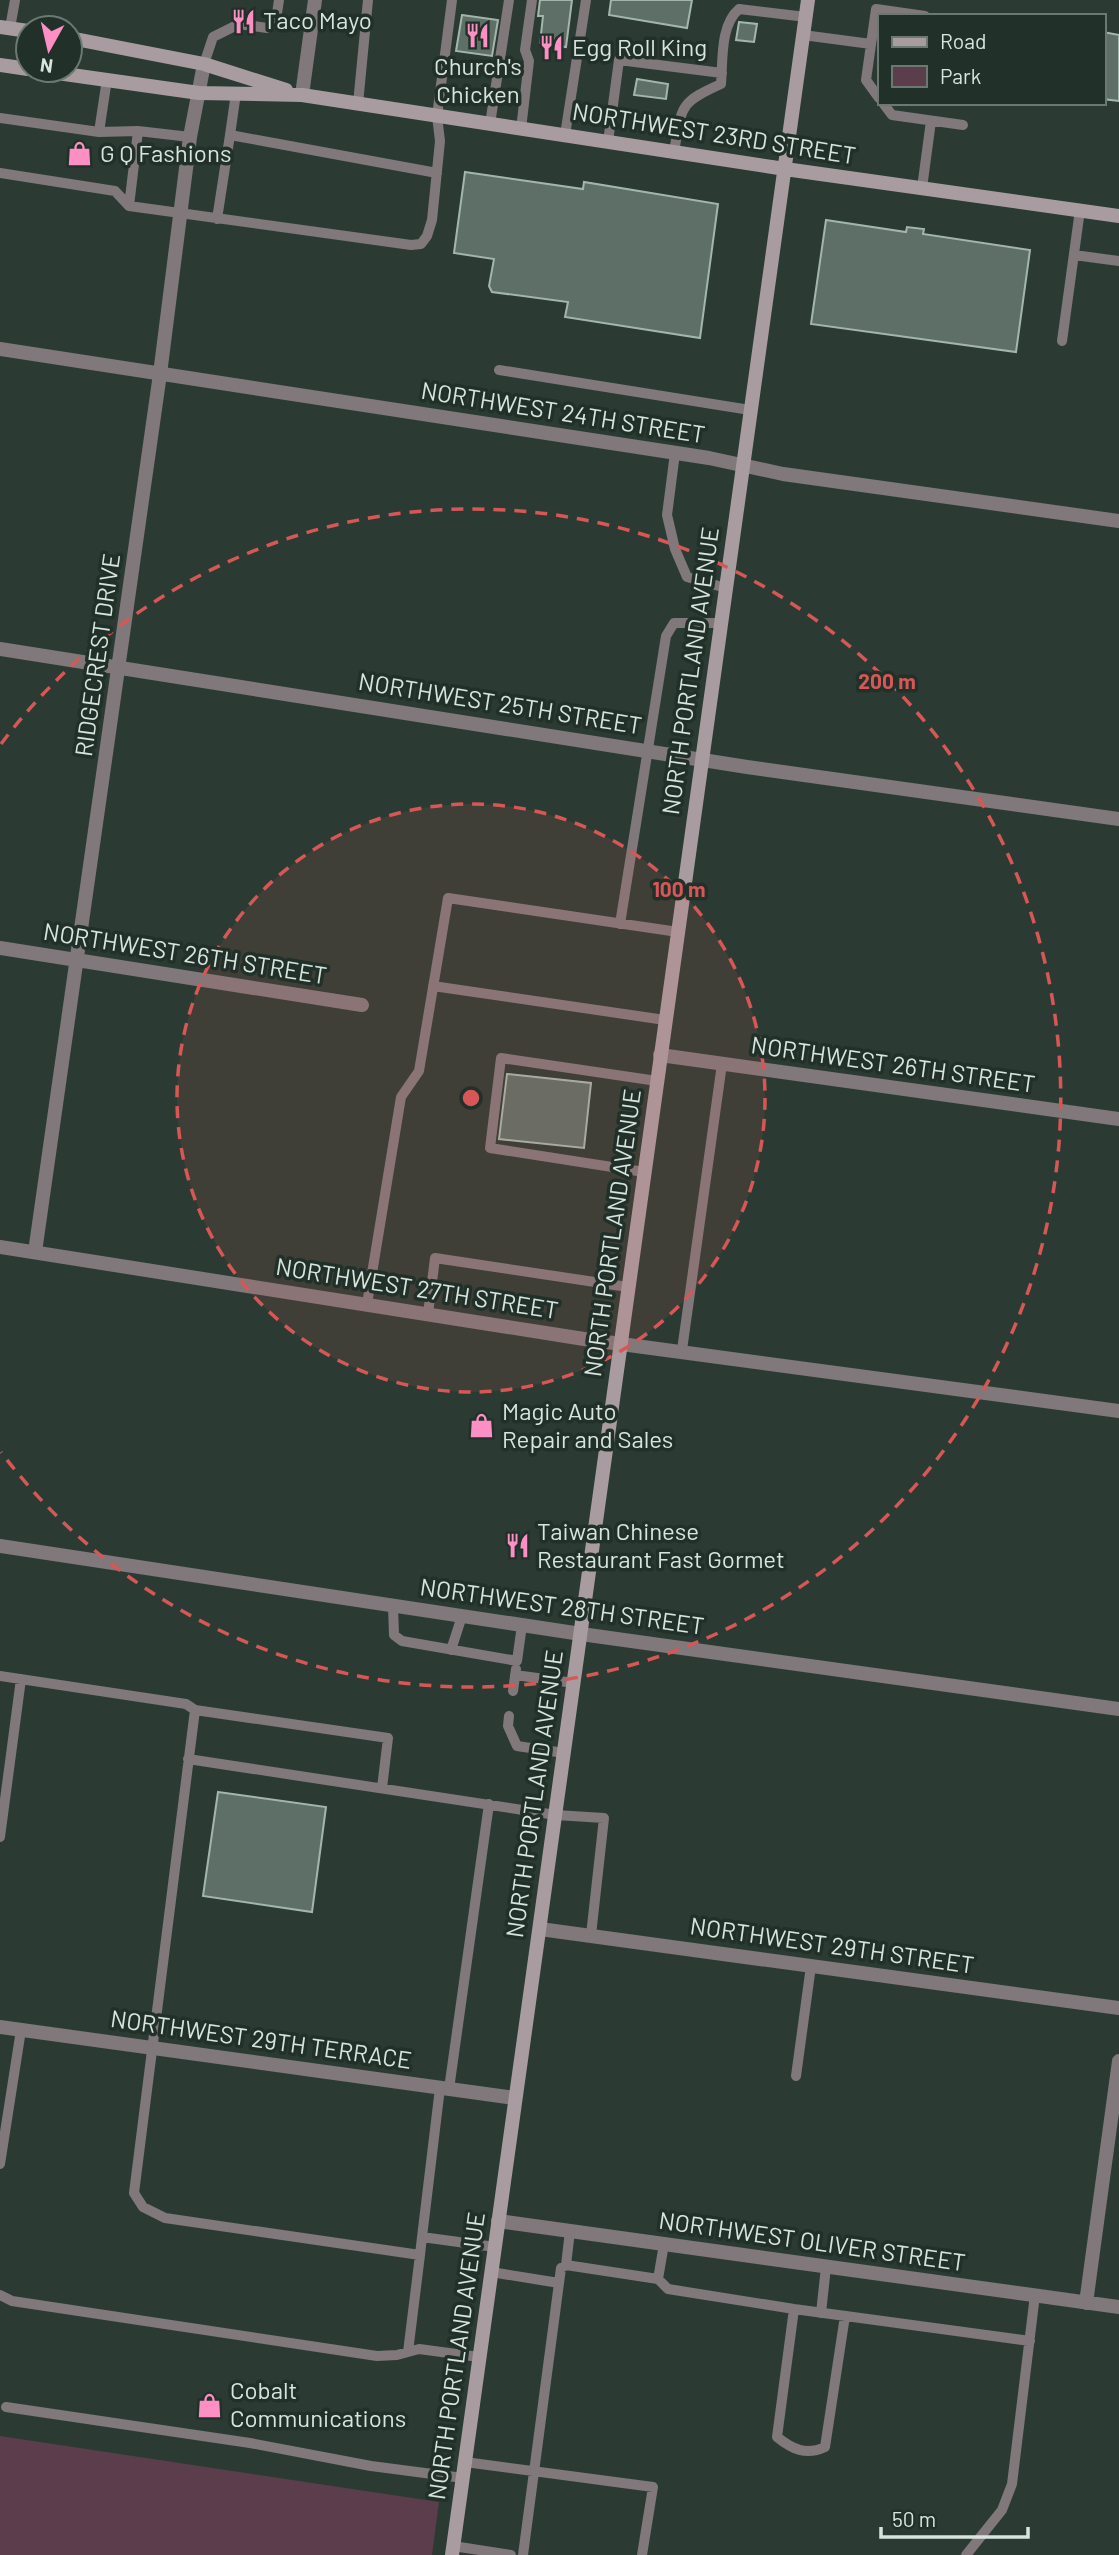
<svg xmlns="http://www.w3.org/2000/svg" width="1119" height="2555" font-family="Barlow,sans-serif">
  <rect width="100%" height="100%" fill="#2b3b34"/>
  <path fill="#5b3d4b" d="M 0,2436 L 439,2502 L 432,2555 L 0,2555 Z"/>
  <path fill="#5d6f66" stroke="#a3b6ad" stroke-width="2" d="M 540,0 L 572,0 L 566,47 L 540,43 L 543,16 L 538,16 Z
    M 611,0 L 692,0 L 687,28 L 609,15 Z
    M 462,15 L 498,20 L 492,56 L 456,51 Z
    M 739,22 L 757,24 L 754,42 L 736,40 Z
    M 1103,32 L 1119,35 L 1119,101 L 1103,99 Z
    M 637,79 L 668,84 L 666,99 L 634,95 Z
    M 465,172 L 583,189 L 584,182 L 718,204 L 700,338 L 565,317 L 568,302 L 492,292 L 489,286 L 494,259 L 454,253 Z
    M 826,220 L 906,232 L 907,227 L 924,229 L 923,234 L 1030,250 L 1016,352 L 811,324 Z
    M 507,1074 L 591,1083 L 584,1148 L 499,1139 Z
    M 218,1792 L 326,1807 L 312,1912 L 203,1896 Z"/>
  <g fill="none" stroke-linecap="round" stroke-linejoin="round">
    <path stroke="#80787b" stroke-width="10" d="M 279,0 L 276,20 L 312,24
      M 10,28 L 15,0
      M 803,35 L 871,44
      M 204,64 L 213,37 L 239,24 L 267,28 L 276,20
      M 236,93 L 230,135 L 437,173
      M 879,98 L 866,80 L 876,9 L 925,16
      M 883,103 L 892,115 L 963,125
      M 358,104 L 368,0
      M 0,118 L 99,132 L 138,131 L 190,137
      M 490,124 L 509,0
      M 521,129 L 529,61 L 525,50 L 532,0
      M 99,132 L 107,79
      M 565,135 L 586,0
      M 608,142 L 619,60 L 722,73
      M 674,152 C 682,107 678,103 721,84 C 723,60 720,25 739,9 L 806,17
      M 0,173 L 115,191 L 129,206 L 411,245 L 421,244 L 427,236 L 432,220 L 440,141 L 437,116 L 452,0
      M 922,188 L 931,121
      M 129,206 L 138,131
      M 217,219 L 230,135
      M 1074,255 L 1119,261
      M 1062,341 L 1080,210
      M 499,370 L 750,410
      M 675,453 L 667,515 L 675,549 L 687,577 L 726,588
      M 620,924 L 666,636 L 674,623 L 721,623
      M 433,986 L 665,1020
      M 644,1172 L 490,1148 L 501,1058 L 657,1081
      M 367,1304 L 401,1097 L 419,1071 L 448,898 L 678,932
      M 428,1314 L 435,1258 L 628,1287
      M 682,1350 L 722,1064
      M 393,1606 L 394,1635 L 402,1641 L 517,1661 L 522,1625
      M 451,1650 L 462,1616
      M 515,1675 L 574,1683
      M 0,1676 L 186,1704 L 195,1710 L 134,2193 L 143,2207 L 165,2218 L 420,2255 L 422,2237
      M 513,1691 L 516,1669
      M 195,1710 L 388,1738 L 382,1788
      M 509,1716 L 508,1726 L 517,1746 L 564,1753
      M 188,1759 L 556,1815 L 604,1818 L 591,1935
      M 0,1837 L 21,1679
      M 796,2076 L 811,1966
      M 440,2088 L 422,2237 L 495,2247
      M 449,2089 L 489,1804
      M 0,2164 L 21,2030
      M 566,2265 L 570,2231
      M 491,2272 L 559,2283
      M 658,2279 L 664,2244
      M 0,2295 L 12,2301 L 377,2356 L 397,2355 L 419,2349 L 479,2357
      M 794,2309 L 777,2437 C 792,2449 806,2456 825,2447 L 845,2316
      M 821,2313 L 826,2267
      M 408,2352 L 420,2255
      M 6,2407 L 250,2443 L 371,2466 L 463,2478
      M 465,2462 L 653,2487 L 642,2555
      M 453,2546 L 511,2555
      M 523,2555 L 561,2268 L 566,2265 L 658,2279 L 668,2289 L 794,2309 L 1030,2341
      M 966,2555 L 1002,2510 L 1012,2484 L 1035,2295"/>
    <path stroke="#80787b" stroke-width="14" d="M 302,95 L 315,0
      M 0,349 L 709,458 L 783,474 L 1119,521
      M 0,649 L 747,767 L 1119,819
      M 0,948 L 362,1005
      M 660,1055 L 1119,1119
      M 0,1247 L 584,1339 L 1119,1411
      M 35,1252 L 160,374 L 190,137 L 204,64
      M 0,1546 L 581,1634 L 1119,1709
      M 540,1929 L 1119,2008
      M 0,2027 L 515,2098
      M 498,2221 L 1119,2307
      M 1086,2303 L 1119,2061"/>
    <path stroke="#a99ca1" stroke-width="14" d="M 0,27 L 28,31
      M 70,38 L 204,64 L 286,90
      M 0,65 L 28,69
      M 36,70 L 199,93 L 302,95 L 785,169 L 1119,216
      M 452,2555 L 808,0"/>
  </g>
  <circle cx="471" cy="1098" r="294" fill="#d75756" fill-opacity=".12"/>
  <g fill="none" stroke="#d75756" stroke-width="3.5" stroke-dasharray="12 9">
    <circle cx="471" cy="1098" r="294"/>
    <path d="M1 744A589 589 0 1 1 1 1452"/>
  </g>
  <defs>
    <symbol id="restaurant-bare" viewBox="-9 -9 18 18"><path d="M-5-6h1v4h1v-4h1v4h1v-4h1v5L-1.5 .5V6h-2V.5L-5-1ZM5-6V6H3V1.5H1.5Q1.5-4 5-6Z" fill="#fc8fc3" stroke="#21312a" stroke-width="2.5" paint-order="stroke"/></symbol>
    <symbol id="shop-bare" viewBox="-9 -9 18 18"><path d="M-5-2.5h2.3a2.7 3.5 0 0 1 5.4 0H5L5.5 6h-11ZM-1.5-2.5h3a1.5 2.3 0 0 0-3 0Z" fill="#fc8fc3" stroke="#21312a" stroke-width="2.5" paint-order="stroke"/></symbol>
  </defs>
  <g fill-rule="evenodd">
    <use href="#restaurant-bare" x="226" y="4" width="35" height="35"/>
    <use href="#restaurant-bare" x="460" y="18" width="35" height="35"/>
    <use href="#restaurant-bare" x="534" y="30" width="35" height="35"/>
    <use href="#shop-bare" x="62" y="136" width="35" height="35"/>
    <use href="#shop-bare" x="464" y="1408" width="35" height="35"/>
    <use href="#restaurant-bare" x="500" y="1528" width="35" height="35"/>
    <use href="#shop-bare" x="192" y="2388" width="35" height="35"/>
  </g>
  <g text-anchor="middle" stroke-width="7" stroke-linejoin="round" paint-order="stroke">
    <g font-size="24" fill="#d9e4df" stroke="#21312a" text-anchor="start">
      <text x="263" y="29">Taco Mayo</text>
      <text x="572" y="56">Egg Roll King</text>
      <text x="478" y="75" text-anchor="middle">Church's<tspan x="478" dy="28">Chicken</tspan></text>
      <text x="100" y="162">G Q Fashions</text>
      <text x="502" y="1420">Magic Auto<tspan x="502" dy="28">Repair and Sales</tspan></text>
      <text x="537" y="1540">Taiwan Chinese<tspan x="537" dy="28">Restaurant Fast Gormet</tspan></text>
      <text x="230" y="2399">Cobalt<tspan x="230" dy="28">Communications</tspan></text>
    </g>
    <g font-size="24" fill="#d9e4df" stroke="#21312a">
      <text transform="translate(714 134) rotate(9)" y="8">NORTHWEST 23RD STREET</text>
      <text transform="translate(563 413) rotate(9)" y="8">NORTHWEST 24TH STREET</text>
      <text transform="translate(98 655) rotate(-82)" y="8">RIDGECREST DRIVE</text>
      <text transform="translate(691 671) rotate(-82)" y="8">NORTH PORTLAND AVENUE</text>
      <text transform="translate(500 704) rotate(9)" y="8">NORTHWEST 25TH STREET</text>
      <text transform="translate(185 954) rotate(9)" y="8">NORTHWEST 26TH STREET</text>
      <text transform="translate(893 1065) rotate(8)" y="8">NORTHWEST 26TH STREET</text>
      <text transform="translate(613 1233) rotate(-82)" y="8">NORTH PORTLAND AVENUE</text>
      <text transform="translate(417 1289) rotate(9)" y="8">NORTHWEST 27TH STREET</text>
      <text transform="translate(562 1607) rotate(8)" y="8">NORTHWEST 28TH STREET</text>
      <text transform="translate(535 1794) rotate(-82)" y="8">NORTH PORTLAND AVENUE</text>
      <text transform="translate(832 1946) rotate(8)" y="8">NORTHWEST 29TH STREET</text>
      <text transform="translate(261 2040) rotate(8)" y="8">NORTHWEST 29TH TERRACE</text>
      <text transform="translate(812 2242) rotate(8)" y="8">NORTHWEST OLIVER STREET</text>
      <text transform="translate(457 2356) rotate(-82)" y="8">NORTH PORTLAND AVENUE</text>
    </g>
  </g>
  <circle cx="471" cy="1098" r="10" fill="#d75756" stroke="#21312a" stroke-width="3.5"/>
  <g font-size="21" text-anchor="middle" font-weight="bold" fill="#d75756" stroke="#21312a" stroke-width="7" stroke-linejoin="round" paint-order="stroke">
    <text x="887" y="689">200 m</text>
    <text x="679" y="897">100 m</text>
  </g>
  <rect x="878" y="14" width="228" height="91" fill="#21312a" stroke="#6b7972" stroke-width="2"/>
  <rect x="892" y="37" width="35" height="10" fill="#a99ca1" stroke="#6b7972" stroke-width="2"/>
  <text x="940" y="49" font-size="21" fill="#d9e4df">Road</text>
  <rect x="892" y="66" width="35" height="21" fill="#5b3d4b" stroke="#6b7972" stroke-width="2"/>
  <text x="940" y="84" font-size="21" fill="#d9e4df">Park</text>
  <g transform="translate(49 49) rotate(188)"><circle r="33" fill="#21312a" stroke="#6b7972" stroke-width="2"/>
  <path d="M0-5L12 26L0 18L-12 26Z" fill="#fc8fc3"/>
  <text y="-10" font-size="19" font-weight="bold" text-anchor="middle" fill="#d9e4df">N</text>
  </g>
  <path d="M881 2527v10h147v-10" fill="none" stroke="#d9e4df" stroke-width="3.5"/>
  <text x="892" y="2527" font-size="21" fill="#d9e4df" stroke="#21312a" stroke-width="5" paint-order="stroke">50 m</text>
</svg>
